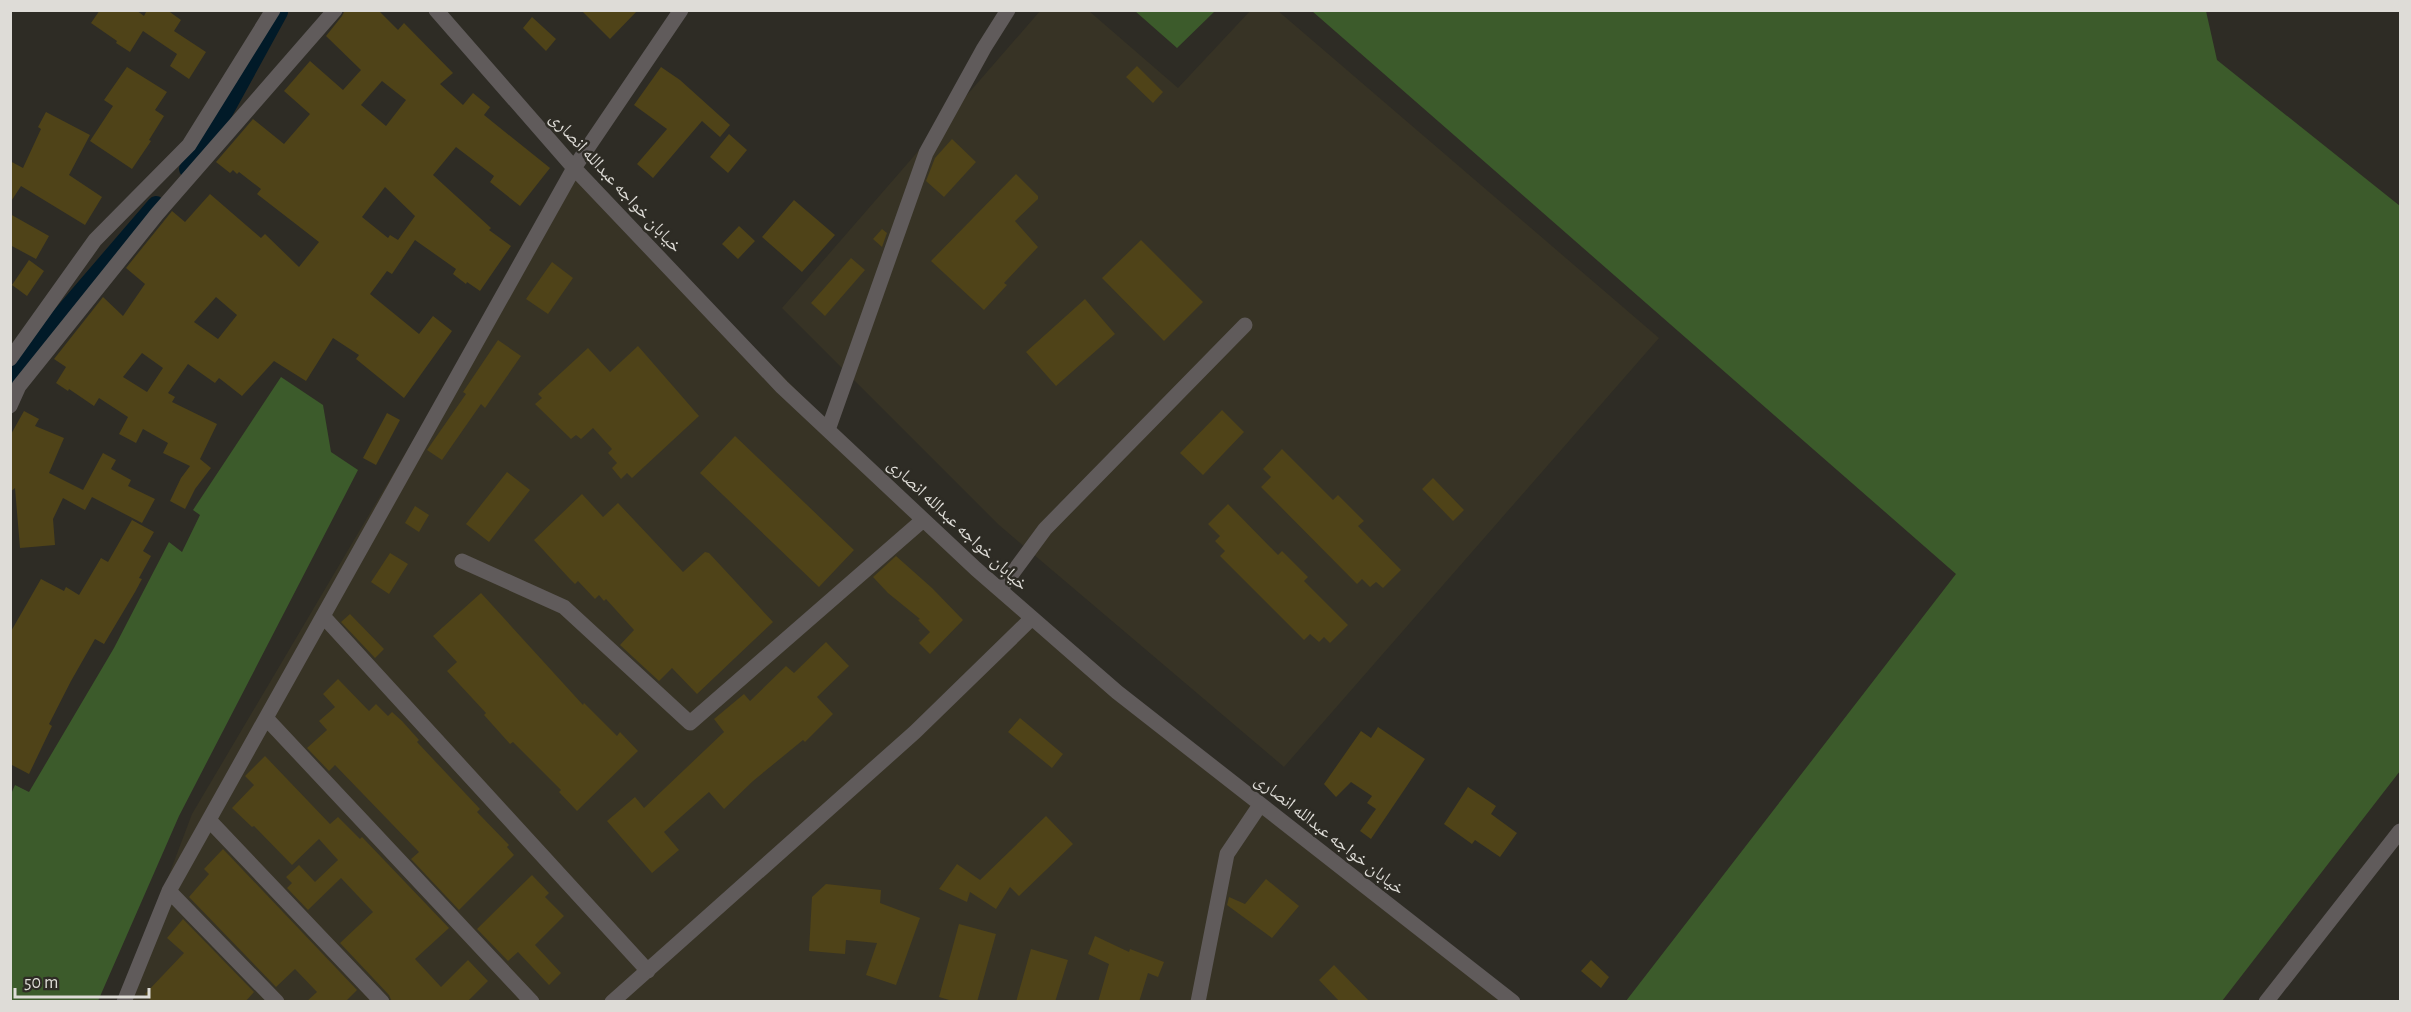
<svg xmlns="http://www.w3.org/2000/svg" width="2411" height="1012" font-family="'Alegreya Sans','Noto Naskh Arabic',sans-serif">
  <rect width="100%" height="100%" fill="#2e2c25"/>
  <path fill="#373325" d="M 1277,10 L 1659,338 L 1284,767 L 999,525 L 782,308 L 1040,11 L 1089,11 L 1178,88 L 1250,11 Z
    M 574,168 L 976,569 L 1513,1002 L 121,1002 L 192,814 Z"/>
  <path fill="#3c5b2b" d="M 1135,11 L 1215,11 L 1177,48 Z
    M 1312,11 L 2206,11 L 2217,60 L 2400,206 L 2400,771 L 2222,1001 L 1626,1001 L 1956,574 Z
    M 281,377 L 323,405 L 331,452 L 358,470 L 179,816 L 98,1001 L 11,1001 L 11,794 L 15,785 L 29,792 L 114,648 L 169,542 L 182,552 L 200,515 L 193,510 Z"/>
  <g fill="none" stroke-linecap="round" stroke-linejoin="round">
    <path stroke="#011a28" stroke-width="18" d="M 188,169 L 200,156 L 279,12
      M 10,386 L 22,361 L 156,205"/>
  </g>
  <path fill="#4f4318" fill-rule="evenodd" d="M 100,10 L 136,10 L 144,16 L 147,10 L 167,10 L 181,20 L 174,31 L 206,52 L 189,79 L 170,66 L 177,54 L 143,31 L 130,52 L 116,43 L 117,41 L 91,23 Z
    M 345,10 L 378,10 L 398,30 L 404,23 L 453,73 L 440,84 L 463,105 L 473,93 L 490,107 L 484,115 L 550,168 L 520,206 L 490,182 L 494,176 L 456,147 L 433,175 L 491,228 L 489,230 L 511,246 L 480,291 L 467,282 L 466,284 L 453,274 L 456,269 L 415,240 L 392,274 L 387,271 L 370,294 L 419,334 L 433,316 L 452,331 L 404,398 L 356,359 L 359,355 L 333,338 L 306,381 L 274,361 L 242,396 L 219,378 L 215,383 L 188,364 L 168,393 L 175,397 L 172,402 L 217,424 L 200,459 L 211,468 L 195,489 L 185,509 L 170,501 L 181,478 L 190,466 L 163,453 L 168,443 L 143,429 L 136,443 L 119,434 L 128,417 L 99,398 L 94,406 L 69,389 L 68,391 L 56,383 L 66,367 L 54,359 L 103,297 L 123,316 L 145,284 L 126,268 L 172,211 L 185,222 L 210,194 L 261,238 L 265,234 L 299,267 L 319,242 L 257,194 L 261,189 L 239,172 L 237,174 L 233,170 L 230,173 L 216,162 L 253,119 L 284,144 L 310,114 L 284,91 L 310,61 L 343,90 L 361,70 L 326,36 L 342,16 ZM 382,81 L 406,100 L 386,126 L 361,105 ZM 385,187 L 415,216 L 398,240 L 390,235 L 388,238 L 362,217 ZM 216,297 L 237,315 L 218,339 L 194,322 ZM 142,353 L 163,368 L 147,392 L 123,377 Z
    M 581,10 L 638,10 L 610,39 Z
    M 532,17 L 556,39 L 546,51 L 523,28 Z
    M 1137,66 L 1163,92 L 1153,103 L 1126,77 Z
    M 127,67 L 167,92 L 155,110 L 164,116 L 149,140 L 151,141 L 132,169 L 90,141 L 113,106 L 104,100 Z
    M 661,67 L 680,80 L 730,125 L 720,137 L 702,121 L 653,178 L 637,164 L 667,129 L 634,105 Z
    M 46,112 L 90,135 L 69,175 L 102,197 L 85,225 L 21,186 L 10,203 L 10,161 L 23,168 L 41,129 L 38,127 Z
    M 729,134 L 747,150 L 728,173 L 710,157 Z
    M 952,139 L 976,162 L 944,197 L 926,181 L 935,158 Z
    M 1016,174 L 1038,196 L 1038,199 L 1015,221 L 1038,247 L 1004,283 L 1007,285 L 984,310 L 931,261 Z
    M 794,200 L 835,235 L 802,272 L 762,237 Z
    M 10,214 L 49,236 L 36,259 L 10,245 Z
    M 739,226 L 755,241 L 738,259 L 722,244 Z
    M 882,229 L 887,233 L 882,247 L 873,239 Z
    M 1141,240 L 1203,302 L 1164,341 L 1102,278 Z
    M 851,258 L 865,270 L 825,316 L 811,303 Z
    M 29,260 L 44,271 L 27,296 L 12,285 Z
    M 552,262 L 573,278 L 548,314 L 526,299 Z
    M 1085,299 L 1115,334 L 1056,386 L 1026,352 Z
    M 498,340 L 521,356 L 485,408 L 481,404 L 442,460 L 427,450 L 466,394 L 463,392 Z
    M 638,346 L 699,416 L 632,478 L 627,473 L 621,479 L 612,468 L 617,463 L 608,453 L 612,449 L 593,428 L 581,439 L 576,435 L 571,439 L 535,404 L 542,398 L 538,394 L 588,348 L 610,372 Z
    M 1222,410 L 1244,432 L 1203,475 L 1180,453 Z
    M 24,411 L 39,419 L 35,426 L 64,438 L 49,473 L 83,490 L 103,453 L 116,460 L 111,469 L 131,480 L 128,486 L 155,499 L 142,523 L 92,497 L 85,510 L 63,498 L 53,519 L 55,545 L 20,548 L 15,488 L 10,492 L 10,436 Z
    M 387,413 L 400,420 L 376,465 L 363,458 Z
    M 735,436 L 854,550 L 819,587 L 700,473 Z
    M 1282,449 L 1333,500 L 1338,495 L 1364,521 L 1358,526 L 1401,570 L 1383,588 L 1376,582 L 1370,587 L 1362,579 L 1357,584 L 1261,487 L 1271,477 L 1263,469 Z
    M 507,472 L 530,490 L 489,542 L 466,524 Z
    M 1433,478 L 1464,510 L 1453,521 L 1422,489 Z
    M 582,494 L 603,517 L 618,503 L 683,572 L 705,552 L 709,553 L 773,622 L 697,694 L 672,668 L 659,681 L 620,645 L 634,630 L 606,599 L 604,601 L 599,595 L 595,599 L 578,581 L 575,584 L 568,577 L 534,540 Z
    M 1228,504 L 1278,555 L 1282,551 L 1308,577 L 1304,581 L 1348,625 L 1330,643 L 1324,637 L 1319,642 L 1310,634 L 1304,640 L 1220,556 L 1225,551 L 1215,541 L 1220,536 L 1208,524 Z
    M 415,506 L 429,515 L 419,532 L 405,523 Z
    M 132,520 L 154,532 L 143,551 L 151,556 L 139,578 L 142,579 L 135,592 L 104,644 L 95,639 L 71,681 L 49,724 L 52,726 L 29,774 L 10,764 L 10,633 L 41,579 L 64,591 L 66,587 L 79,595 L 101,558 L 108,562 Z
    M 390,553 L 408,564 L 389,594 L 371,582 Z
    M 896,556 L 932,588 L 963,620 L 930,654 L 919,643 L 930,632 L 918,620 L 920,619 L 888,593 L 873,577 Z
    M 481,593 L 583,705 L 584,703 L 617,736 L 620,732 L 638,751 L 577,811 L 559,792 L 561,790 L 513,742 L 510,744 L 484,715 L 486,713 L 447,671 L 457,662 L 433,636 Z
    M 350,614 L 384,649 L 375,658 L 341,622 Z
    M 826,642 L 849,666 L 817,697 L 833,714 L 805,742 L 803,740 L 753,781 L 724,809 L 709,792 L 664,832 L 679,850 L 652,873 L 607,821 L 635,797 L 644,808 L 724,732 L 714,719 L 744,694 L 750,701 L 786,666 L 794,673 Z
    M 338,679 L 369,711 L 376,704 L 388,716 L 392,712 L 402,721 L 419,740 L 417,742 L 480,809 L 477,812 L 509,845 L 507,847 L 514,855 L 459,910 L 411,859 L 419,852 L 335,765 L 329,771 L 307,748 L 327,730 L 319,721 L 335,707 L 323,694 Z
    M 1020,718 L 1063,754 L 1052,768 L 1008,732 Z
    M 1378,727 L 1425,759 L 1371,839 L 1360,831 L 1376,809 L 1367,803 L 1372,796 L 1351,782 L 1336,797 L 1324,784 L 1361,731 L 1371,738 Z
    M 265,756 L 330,824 L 338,817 L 360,839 L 362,837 L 449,928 L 415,959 L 441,987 L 468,960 L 488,981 L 467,1002 L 392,1002 L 389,995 L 340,943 L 373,912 L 341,878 L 308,910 L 287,888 L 292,883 L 286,877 L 299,865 L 315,882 L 338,860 L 319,839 L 292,865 L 254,826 L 252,827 L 232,808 L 254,785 L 245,776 Z
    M 1468,787 L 1496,806 L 1491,814 L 1517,833 L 1500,857 L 1475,840 L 1472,844 L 1444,824 Z
    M 1046,816 L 1073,844 L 1019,896 L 1010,887 L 996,909 L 970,892 L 967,902 L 939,889 L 957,864 L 980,880 Z
    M 223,849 L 357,990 L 345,1002 L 306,1002 L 317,992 L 295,969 L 276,987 L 189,897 L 209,874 L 204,869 Z
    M 532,875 L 549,893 L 545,897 L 564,916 L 535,945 L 561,973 L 549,985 L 518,952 L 508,961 L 477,929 Z
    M 1266,879 L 1299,906 L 1272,938 L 1227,905 L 1229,897 L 1245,904 Z
    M 826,884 L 881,890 L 880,903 L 920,918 L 896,985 L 866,975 L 877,943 L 846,940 L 845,954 L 809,951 L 812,897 Z
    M 183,919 L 254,992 L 245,1002 L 152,1002 L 145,994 L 184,953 L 167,938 Z
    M 959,924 L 996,934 L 977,1002 L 956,1002 L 939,997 Z
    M 1095,936 L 1129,952 L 1130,949 L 1164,962 L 1158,977 L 1148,973 L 1139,1002 L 1098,1002 L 1109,964 L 1088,954 Z
    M 1031,949 L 1068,960 L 1055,1002 L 1016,1002 Z
    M 1591,960 L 1609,977 L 1601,988 L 1581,971 Z
    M 1334,965 L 1370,1002 L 1340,1002 L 1319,980 Z"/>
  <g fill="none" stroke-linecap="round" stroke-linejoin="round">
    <path stroke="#605b5b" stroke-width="15" d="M 436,10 L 574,168 L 782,387 L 976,569 L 1117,692 L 1513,1002
      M 10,359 L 95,240 L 189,145 L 273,10
      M 10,406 L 19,386 L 157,214 L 335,10
      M 828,430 L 926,153 L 984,48 L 1008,10
      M 462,561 L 564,607 L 690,723 L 923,520
      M 1000,590 L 1045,529 L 1245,325
      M 323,616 L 648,971
      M 266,718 L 532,1002
      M 209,820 L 382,1002
      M 169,891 L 277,1002
      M 124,1002 L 169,891 L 574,168 L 681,10
      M 612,1002 L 915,732 L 1031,619
      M 1198,1002 L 1227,854 L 1260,805
      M 2266,1002 L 2400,831"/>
  </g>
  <g text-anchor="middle" stroke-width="5" stroke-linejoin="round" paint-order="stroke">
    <g font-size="18" fill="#dedcd7" stroke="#2e2c25">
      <text transform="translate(616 182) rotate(47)" y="6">خیابان خواجه عبدالله انصاری</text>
      <text transform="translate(958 524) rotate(43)" y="6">خیابان خواجه عبدالله انصاری</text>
      <text transform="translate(1330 834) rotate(38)" y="6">خیابان خواجه عبدالله انصاری</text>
    </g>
  </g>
  <rect width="2411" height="1012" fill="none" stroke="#dedcd7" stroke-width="24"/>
  <path d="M15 988v9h134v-9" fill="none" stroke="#dedcd7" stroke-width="3"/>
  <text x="24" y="988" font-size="18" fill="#dedcd7" stroke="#2e2c25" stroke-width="4.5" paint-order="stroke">50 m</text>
</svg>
